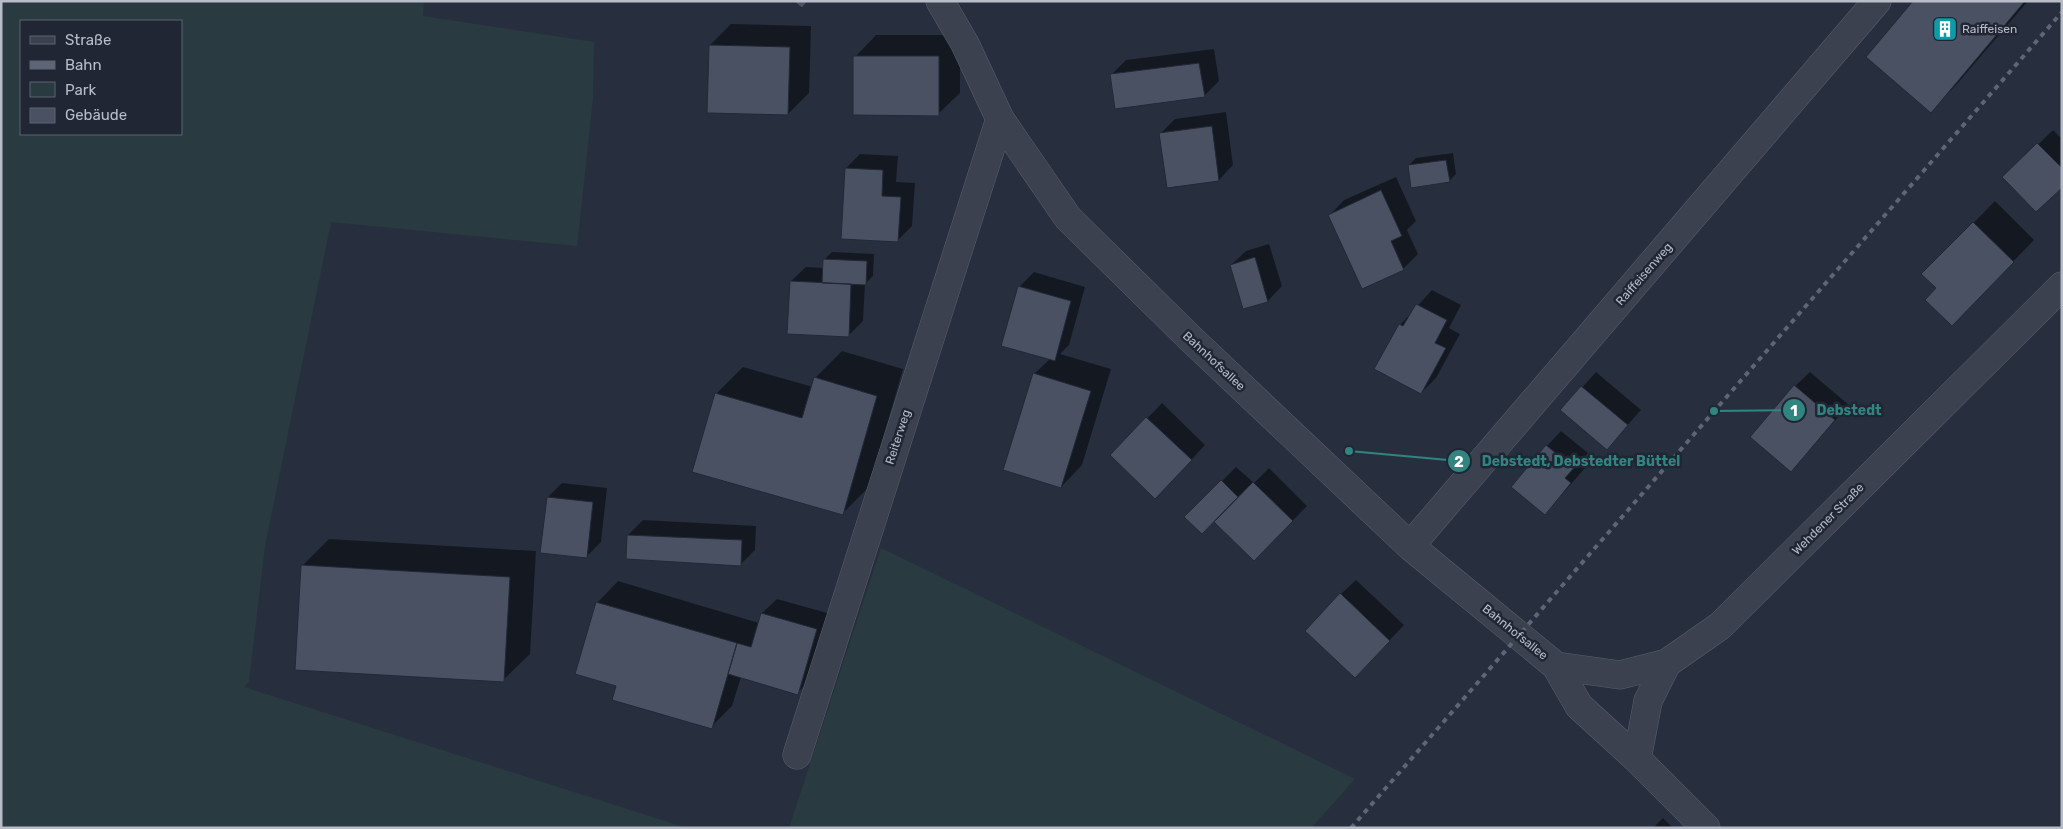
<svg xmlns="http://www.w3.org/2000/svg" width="2063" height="829" font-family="Rubik,sans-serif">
  <rect width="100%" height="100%" fill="#272f3f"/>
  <path fill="#293b40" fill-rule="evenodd" d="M 1,1 L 424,1 L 423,16 L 594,42 L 593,98 L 577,246 L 331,222 L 265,546 L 249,681 L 244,687 L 687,828 L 1,828 ZM 21,21 L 181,21 L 181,134 L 21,134 Z
    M 881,548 L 1355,779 L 1311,828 L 789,828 Z"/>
  <path fill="#0007" d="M 1915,1 L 2028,1 L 1957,84 L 1931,111 Z
    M 731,24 L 811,26 L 809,93 L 788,114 L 710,45 Z
    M 876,35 L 960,35 L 960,93 L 938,114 L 855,57 Z
    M 1214,49 L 1219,81 L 1204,96 L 1111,75 L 1126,60 Z
    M 1226,112 L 1233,165 L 1219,180 L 1160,134 L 1175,119 Z
    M 2053,130 L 2062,139 L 2062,186 L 2004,177 Z
    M 1453,153 L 1456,174 L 1449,181 L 1409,165 L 1416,158 Z
    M 860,154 L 898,156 L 896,182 L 915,183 L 912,226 L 897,241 L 846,168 Z
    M 1396,177 L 1416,221 L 1407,230 L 1418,254 L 1403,269 L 1330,215 L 1344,200 Z
    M 1995,201 L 2034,240 L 1973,303 L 1938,288 L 1923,274 Z
    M 1269,244 L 1282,286 L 1268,301 L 1244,308 L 1231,265 L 1246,251 Z
    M 832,252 L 874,254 L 873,276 L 865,284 L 863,321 L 848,336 L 791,281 L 806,267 L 824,268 L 825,259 Z
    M 1034,272 L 1085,287 L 1069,345 L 1060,354 L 1111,369 L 1082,465 L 1061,487 L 1034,374 L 1050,359 L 1019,287 Z
    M 1432,290 L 1461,305 L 1449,328 L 1460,334 L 1436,378 L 1421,393 L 1400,325 Z
    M 842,351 L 903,369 L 869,487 L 842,514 L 694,471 L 717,393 L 743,367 L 813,387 L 815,378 Z
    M 1596,372 L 1641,410 L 1607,448 L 1562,410 Z
    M 1810,372 L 1849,405 L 1791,470 L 1795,386 Z
    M 1162,403 L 1205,445 L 1170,483 L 1112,455 Z
    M 1561,431 L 1588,453 L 1579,463 L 1585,468 L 1545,514 L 1547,446 Z
    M 1236,467 L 1254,483 L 1269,468 L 1307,506 L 1254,560 L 1214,520 L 1186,517 Z
    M 562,483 L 607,488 L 601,542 L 586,557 L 548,497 Z
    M 643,520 L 756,526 L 755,550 L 741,564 L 627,558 L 628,535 Z
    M 329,539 L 536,551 L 530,654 L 503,680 L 302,566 Z
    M 1356,580 L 1404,625 L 1369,662 L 1341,594 Z
    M 618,581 L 759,623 L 762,613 L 777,599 L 831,614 L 812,679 L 797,693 L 741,677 L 732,706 L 711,727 L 617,685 L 597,603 Z
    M 1663,818 L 1673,828 L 1653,828 Z"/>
  <path fill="#495162" stroke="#222836" d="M 793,1 L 808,1 L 802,8 Z
    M 1913,1 L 2025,1 L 1931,113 L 1866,57 Z
    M 709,45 L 790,47 L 788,115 L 707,113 Z
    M 853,56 L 939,56 L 939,116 L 853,115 Z
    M 1199,63 L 1205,97 L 1115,109 L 1110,74 Z
    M 1212,126 L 1219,181 L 1167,188 L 1159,133 Z
    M 2037,143 L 2062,168 L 2062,188 L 2036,212 L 2002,177 Z
    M 1446,160 L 1450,182 L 1411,188 L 1408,165 Z
    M 845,168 L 883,170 L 882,196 L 901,197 L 898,242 L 841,239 Z
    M 1381,190 L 1402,236 L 1391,241 L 1404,270 L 1362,289 L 1328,215 Z
    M 1973,222 L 2014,262 L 1952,326 L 1925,300 L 1936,288 L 1921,274 Z
    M 1255,257 L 1268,302 L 1243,309 L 1230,265 Z
    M 823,259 L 867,261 L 866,285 L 822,283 Z
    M 790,281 L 851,284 L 849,337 L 787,334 Z
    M 1018,286 L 1071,301 L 1055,361 L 1001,346 Z
    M 1416,304 L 1447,320 L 1435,343 L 1446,348 L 1421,394 L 1374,369 L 1399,324 L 1403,326 Z
    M 1033,373 L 1091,391 L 1061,488 L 1003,470 Z
    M 814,377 L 877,396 L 843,515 L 692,472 L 715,393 L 802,418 Z
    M 1794,385 L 1835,420 L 1791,472 L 1750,437 Z
    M 1581,386 L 1628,425 L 1607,450 L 1560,410 Z
    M 1146,417 L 1192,460 L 1155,499 L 1110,455 Z
    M 1546,445 L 1574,468 L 1565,478 L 1571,483 L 1545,515 L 1511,487 Z
    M 1221,480 L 1238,497 L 1202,534 L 1184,517 Z
    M 1253,482 L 1293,521 L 1254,561 L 1214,522 Z
    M 547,497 L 593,502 L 587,558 L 540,553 Z
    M 627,535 L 742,540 L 741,566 L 626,559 Z
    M 301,565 L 510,577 L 504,682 L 295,670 Z
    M 1340,593 L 1390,641 L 1355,678 L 1305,631 Z
    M 596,602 L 737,643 L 712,729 L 612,700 L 616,686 L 575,674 Z
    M 761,613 L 817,629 L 798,695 L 728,674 L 737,643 L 751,647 Z"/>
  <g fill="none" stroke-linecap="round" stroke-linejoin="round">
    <defs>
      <path id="minor" d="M 940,1 L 965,44 L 1000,119 L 1068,218 L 1191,339 L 1410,546 L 1556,666 L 1579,706 L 1637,759 L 1706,828
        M 1410,546 L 1877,1
        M 1556,666 L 1620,675 L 1667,663 L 1720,626 L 2062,286
        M 797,755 L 1000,119
        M 1637,759 L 1648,701 L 1667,663"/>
    </defs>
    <use href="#minor" stroke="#595f6c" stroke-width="29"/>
    <use href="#minor" stroke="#3b414f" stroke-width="28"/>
    <path stroke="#5e6576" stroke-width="4" stroke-dasharray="5 5" stroke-linecap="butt" d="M 1351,828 L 2062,12"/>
  </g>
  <defs>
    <symbol id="building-square" viewBox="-11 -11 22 22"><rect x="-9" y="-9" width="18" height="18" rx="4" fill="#0f9aa8" stroke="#202634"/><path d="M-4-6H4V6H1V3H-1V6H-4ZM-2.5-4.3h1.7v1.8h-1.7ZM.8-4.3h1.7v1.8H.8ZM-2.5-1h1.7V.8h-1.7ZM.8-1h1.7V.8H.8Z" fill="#fff"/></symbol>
  </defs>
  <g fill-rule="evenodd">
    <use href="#building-square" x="1931" y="15" width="28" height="28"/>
  </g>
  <g text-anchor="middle" stroke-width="5" stroke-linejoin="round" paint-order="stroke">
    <g font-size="12" fill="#b8bdc9" stroke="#202634" text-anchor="start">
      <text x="1962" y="33">Raiffeisen</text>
    </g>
    <g font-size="12" fill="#b8bdc9" stroke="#202634">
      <text transform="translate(1644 274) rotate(-49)" y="4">Raiffeisenweg</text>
      <text transform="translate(1214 361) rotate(43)" y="4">Bahnhofsallee</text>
      <text transform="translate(898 437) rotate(-72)" y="4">Reiterweg</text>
      <text transform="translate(1828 519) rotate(-45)" y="4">Wehdener Straße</text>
      <text transform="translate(1515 632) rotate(39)" y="4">Bahnhofsallee</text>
    </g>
  </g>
  <path fill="none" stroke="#318480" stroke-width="2" d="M1714 411L1794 410M1349 451L1459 461"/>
  <g fill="#318480" stroke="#202634" stroke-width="2">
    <circle cx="1714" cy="411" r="5"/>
    <circle cx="1349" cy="451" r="5"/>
    <circle cx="1794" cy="410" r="12"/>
    <circle cx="1459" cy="461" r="12"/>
  </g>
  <g font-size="15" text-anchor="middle" font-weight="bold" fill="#fff">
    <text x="1794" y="416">1</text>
    <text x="1459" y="467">2</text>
  </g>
  <g font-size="14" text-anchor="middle" font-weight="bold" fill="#318480" stroke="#202634" stroke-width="5" stroke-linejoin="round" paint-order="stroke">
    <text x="1849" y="415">Debstedt</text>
    <text x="1581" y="466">Debstedt, Debstedter Büttel</text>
  </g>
  <rect width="2063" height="829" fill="none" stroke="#b8bdc9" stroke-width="5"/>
  <rect x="20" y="20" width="162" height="115" fill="#202634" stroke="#5d6270"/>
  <rect x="30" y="36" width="25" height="8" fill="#3b414f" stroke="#5d6270"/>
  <text x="65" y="45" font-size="15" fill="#b8bdc9">Straße</text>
  <rect x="30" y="61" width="25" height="8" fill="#5e6576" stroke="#5d6270"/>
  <text x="65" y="70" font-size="15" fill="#b8bdc9">Bahn</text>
  <rect x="30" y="82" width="25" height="15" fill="#293b40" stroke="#5d6270"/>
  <text x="65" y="95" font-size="15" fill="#b8bdc9">Park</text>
  <rect x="30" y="108" width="25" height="15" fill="#495162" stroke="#5d6270"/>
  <text x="65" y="120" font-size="15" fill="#b8bdc9">Gebäude</text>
</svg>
